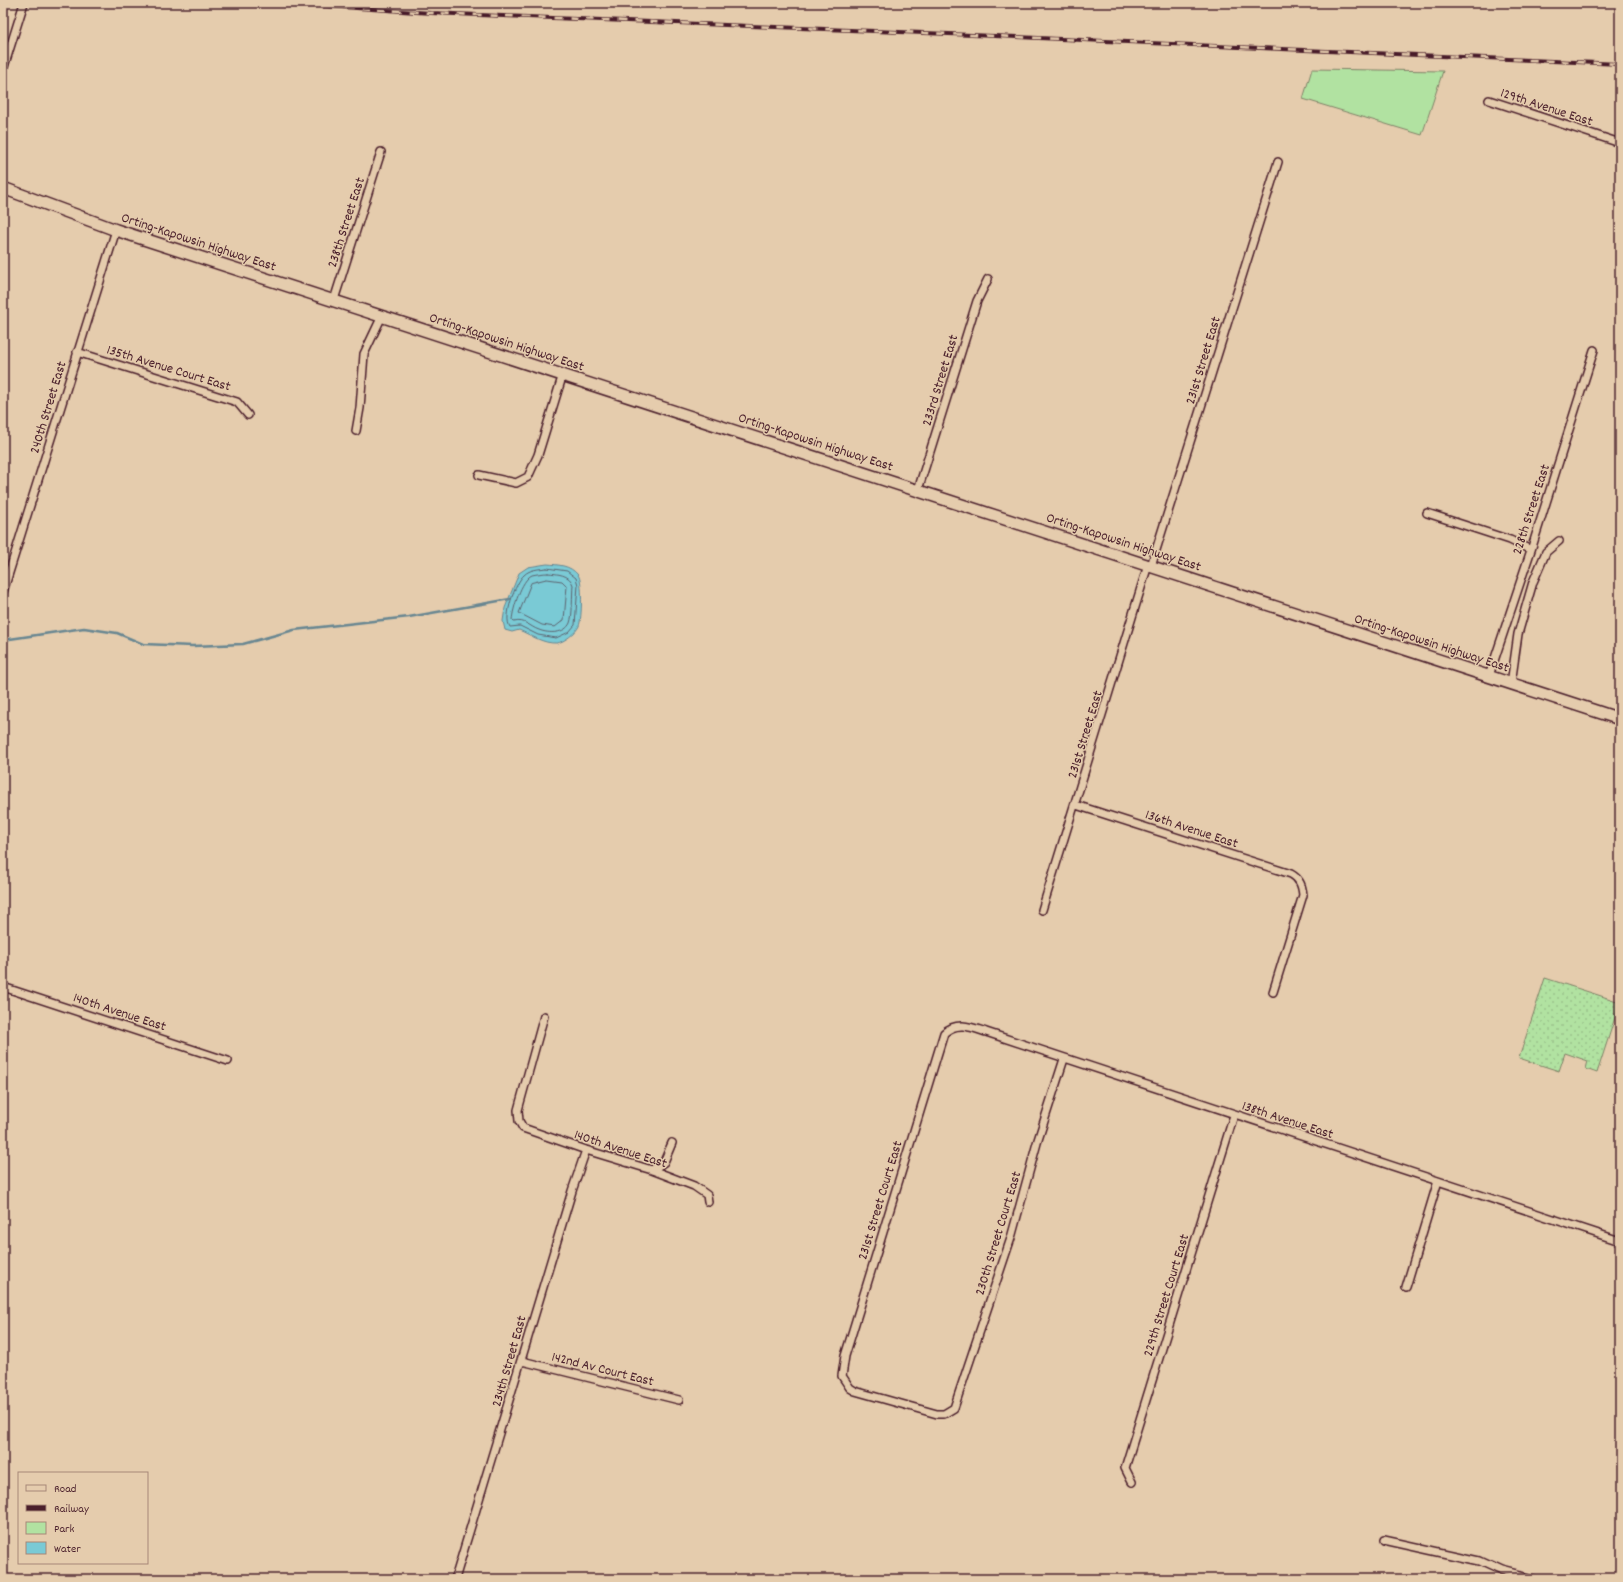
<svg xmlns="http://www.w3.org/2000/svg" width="1623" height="1582" font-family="Dekko,sans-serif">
  <defs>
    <pattern id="grass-dots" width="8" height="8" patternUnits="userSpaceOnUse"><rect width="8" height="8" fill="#b1e2a1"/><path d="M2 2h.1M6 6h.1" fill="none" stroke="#9ac18b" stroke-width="1.8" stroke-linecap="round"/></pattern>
  </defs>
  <rect width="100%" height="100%" fill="#e5ccad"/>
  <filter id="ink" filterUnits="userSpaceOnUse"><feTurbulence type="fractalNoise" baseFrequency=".025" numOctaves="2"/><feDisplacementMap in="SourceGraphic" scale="8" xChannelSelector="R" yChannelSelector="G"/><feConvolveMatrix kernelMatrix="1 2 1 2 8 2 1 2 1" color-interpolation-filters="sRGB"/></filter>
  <g filter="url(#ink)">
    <path fill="url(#grass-dots)" stroke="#7e8066" d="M 1545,978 L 1620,1002 L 1597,1073 L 1586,1069 L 1588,1061 L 1565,1053 L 1559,1071 L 1519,1058 Z"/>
    <path fill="#b1e2a1" stroke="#7e8066" d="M 1312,69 L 1443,71 L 1422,135 L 1303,99 Z"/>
    <path fill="#7acad5" stroke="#678691" d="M 547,564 C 559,565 570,565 578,575 C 583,580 582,619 579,626 C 576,633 564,642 557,643 C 543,644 531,635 519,630 L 512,632 L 505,630 L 503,621 L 505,608 L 519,573 L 528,567 Z"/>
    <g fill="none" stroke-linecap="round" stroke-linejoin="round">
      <path stroke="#5d636f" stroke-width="1" d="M 547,568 L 567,571 L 576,578 L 578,585 L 575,625 L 569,632 L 556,638 L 538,635 L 520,626 L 510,627 C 503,617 515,583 524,575 C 530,569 539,569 547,568 Z
        M 548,573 C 557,574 570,574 573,585 C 572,595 573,615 570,623 C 565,634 549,634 539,630 C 530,627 525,619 514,622 L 512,620 C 513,609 521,580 532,575 C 537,574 543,573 548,573 Z
        M 547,579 L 562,581 L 567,586 L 564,620 L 555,627 L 542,625 L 519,613 L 531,583 Z"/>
      <path stroke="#678691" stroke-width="2.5" d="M 3,640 L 84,628 L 117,633 L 143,644 L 193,646 L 243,644 L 294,630 L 409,617 L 510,599"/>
      <defs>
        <path id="minor" d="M 3,70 L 24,3
          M 1489,100 L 1620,143
          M 334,300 L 381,152
          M 77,352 L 237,402 L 248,415
          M 356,431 L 360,408 L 364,354 L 382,316
          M 479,475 L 516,483 L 528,477 L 538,455 L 563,374
          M 918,490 L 977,301 L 988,279
          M 1427,513 L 1510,540 L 1531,550
          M 1151,566 L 1278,162
          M 3,592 L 116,230
          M 1489,676 L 1533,544 L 1594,350
          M 1511,684 L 1518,634 L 1533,582 L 1546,552 L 1559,541
          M 1076,805 L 1291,874 C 1300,879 1302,886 1303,895 L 1273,992
          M 1042,910 L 1148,565
          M 3,987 L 228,1061
          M 544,1016 L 518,1110 L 519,1121 L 523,1128 L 586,1150 L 652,1170 L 694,1186 L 707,1195 L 708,1202
          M 1064,1059 L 1037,1143 L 1011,1238 L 954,1408 L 944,1414 L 937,1414 L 855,1391 L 850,1388 L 842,1376 L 845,1356 L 944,1033 C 957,1021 971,1027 986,1032 L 1620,1241
          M 652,1170 L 664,1162 L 672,1143
          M 1406,1287 L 1438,1181
          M 522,1361 L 679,1400
          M 1132,1482 L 1125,1468 L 1234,1115
          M 1384,1540 L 1479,1561 L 1501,1571 L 1532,1579
          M 455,1579 L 572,1191 L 586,1150"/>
        <path id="secondary" d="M 3,188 L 116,230 L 1620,719"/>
      </defs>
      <use href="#minor" stroke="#4a1f2b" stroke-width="10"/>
      <use href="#secondary" stroke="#4a1f2b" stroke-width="14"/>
      <use href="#minor" stroke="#e5ccad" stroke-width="7"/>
      <use href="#secondary" stroke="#e5ccad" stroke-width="11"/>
      <defs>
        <path id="rail" d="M 282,3 L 431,13 L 949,34 L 1620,64"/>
      </defs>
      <use href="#rail" stroke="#4a1f2b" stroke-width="4"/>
      <use href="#rail" stroke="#e5ccad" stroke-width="2.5" stroke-dasharray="8" stroke-linecap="butt"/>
    </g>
  </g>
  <g text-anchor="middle" stroke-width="3" stroke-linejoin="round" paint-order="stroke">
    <g font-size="14" fill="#4a1f2b" stroke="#e5ccad">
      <text transform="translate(1547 106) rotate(18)" y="5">129th Avenue East</text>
      <text transform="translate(345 222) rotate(-72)" y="5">238th Street East</text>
      <text transform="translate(199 241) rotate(18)" y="5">Orting-Kapowsin Highway East</text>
      <text transform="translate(507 341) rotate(18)" y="5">Orting-Kapowsin Highway East</text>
      <text transform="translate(1202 360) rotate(-73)" y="5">231st Street East</text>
      <text transform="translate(169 367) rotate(17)" y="5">135th Avenue Court East</text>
      <text transform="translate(939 380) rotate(-73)" y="5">233rd Street East</text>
      <text transform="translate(47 407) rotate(-73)" y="5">240th Street East</text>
      <text transform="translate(816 441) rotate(18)" y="5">Orting-Kapowsin Highway East</text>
      <text transform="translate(1530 509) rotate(-72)" y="5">228th Street East</text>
      <text transform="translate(1124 541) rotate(18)" y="5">Orting-Kapowsin Highway East</text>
      <text transform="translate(1432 642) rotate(18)" y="5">Orting-Kapowsin Highway East</text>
      <text transform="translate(1084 734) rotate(-73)" y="5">231st Street East</text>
      <text transform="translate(1192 828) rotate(18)" y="5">136th Avenue East</text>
      <text transform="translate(120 1011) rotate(18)" y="5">140th Avenue East</text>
      <text transform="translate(1288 1119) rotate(18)" y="5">138th Avenue East</text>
      <text transform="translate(621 1148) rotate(18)" y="5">140th Avenue East</text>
      <text transform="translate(879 1200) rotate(-73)" y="5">231st Street Court East</text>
      <text transform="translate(997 1233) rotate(-73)" y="5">230th Street Court East</text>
      <text transform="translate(1165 1295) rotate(-73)" y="5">229th Street Court East</text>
      <text transform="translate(508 1361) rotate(-74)" y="5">234th Street East</text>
      <text transform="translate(603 1368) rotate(14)" y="5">142nd Av Court East</text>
    </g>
  </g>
  <rect width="1623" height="1582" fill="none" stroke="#e5ccad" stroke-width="16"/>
  <rect x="8" y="8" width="1607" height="1566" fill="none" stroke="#4a1f2b" stroke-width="1.5" filter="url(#ink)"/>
  <rect x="18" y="1472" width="130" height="92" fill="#e5ccad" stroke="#a78779"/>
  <rect x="26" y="1485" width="20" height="6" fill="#e5ccad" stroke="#a78779"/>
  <text x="54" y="1492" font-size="12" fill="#4a1f2b">Road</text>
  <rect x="26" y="1505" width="20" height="6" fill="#4a1f2b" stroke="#a78779"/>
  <text x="54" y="1512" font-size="12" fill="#4a1f2b">Railway</text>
  <rect x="26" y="1522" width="20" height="12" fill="#b1e2a1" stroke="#a78779"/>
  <text x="54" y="1532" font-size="12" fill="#4a1f2b">Park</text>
  <rect x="26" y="1542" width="20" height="12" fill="#7acad5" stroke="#a78779"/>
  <text x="54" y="1552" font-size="12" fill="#4a1f2b">Water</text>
</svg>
